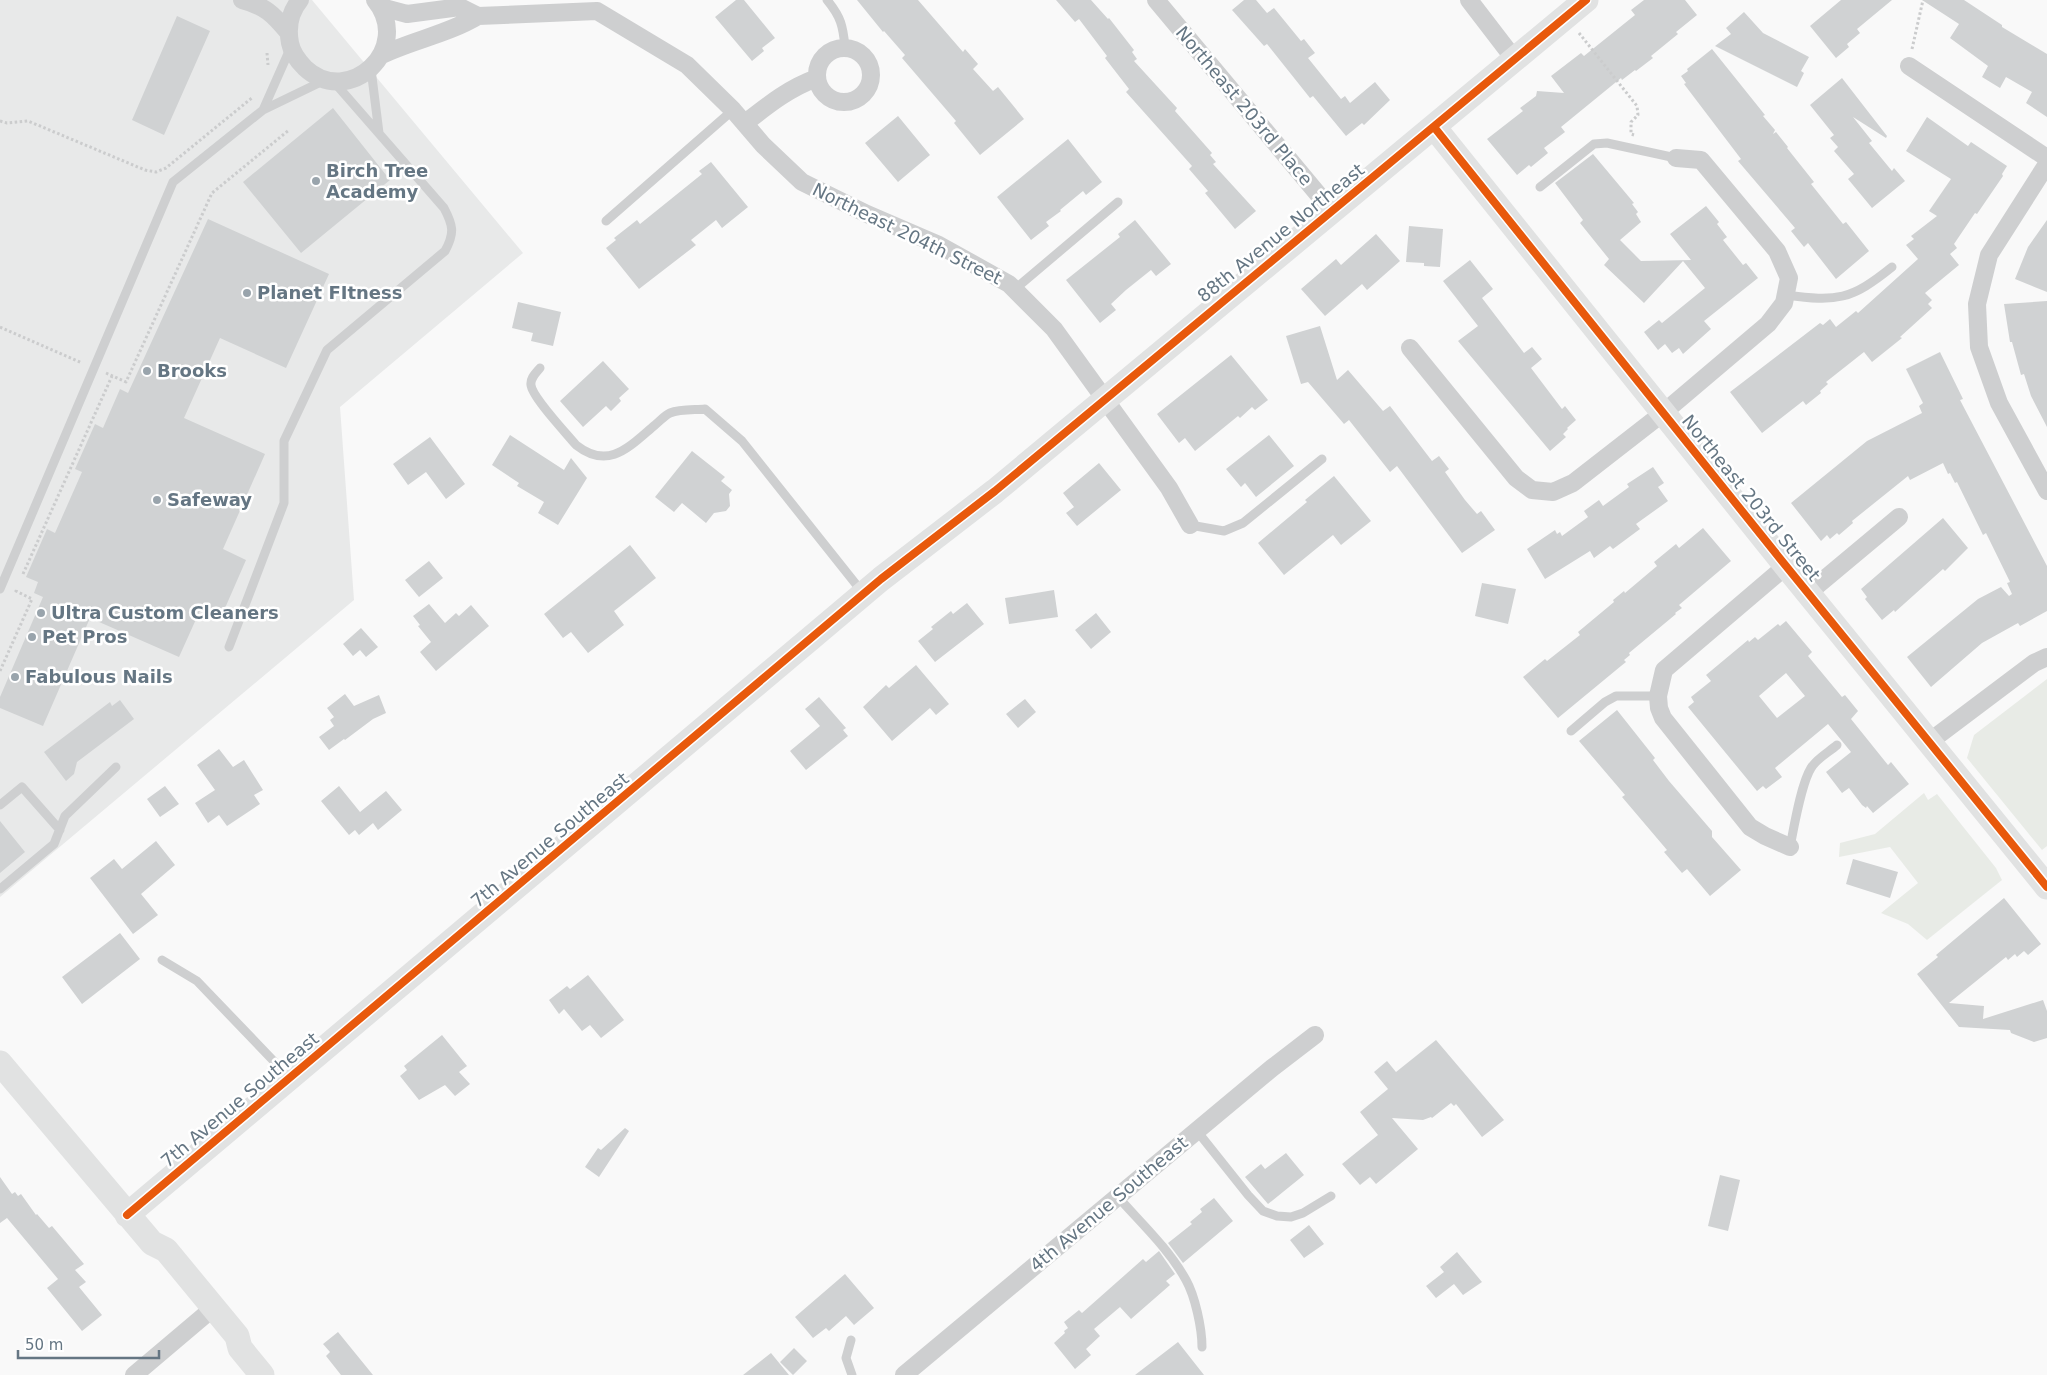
<svg xmlns="http://www.w3.org/2000/svg" width="2047" height="1375" font-family="'DejaVu Sans',sans-serif">
  <rect width="100%" height="100%" fill="#f9f9f9"/>
  <path fill="#e8e9e9" d="M 0,0 L 312,0 L 523,253 L 340,407 L 354,600 L 0,897 Z"/>
  <path fill="#e8ebe6" d="M 2047,679 L 2047,846 L 2042,850 L 1967,758 L 1974,735 Z
    M 1924,793 L 1928,800 L 1937,794 L 1996,868 L 2002,880 L 1927,940 L 1908,924 L 1881,913 L 1918,883 L 1890,847 L 1839,857 L 1840,843 L 1875,834 Z"/>
  <path fill="#d0d2d3" fill-rule="evenodd" d="M 736,0 L 744,0 L 775,38 L 762,48 L 764,51 L 752,61 L 715,17 Z
    M 857,0 L 918,0 L 963,52 L 965,49 L 978,64 L 973,69 L 993,91 L 998,87 L 1024,119 L 980,155 L 954,123 L 956,121 L 902,58 L 905,55 L 884,31 L 883,32 Z
    M 1056,0 L 1091,0 L 1108,19 L 1109,18 L 1134,50 L 1132,52 L 1137,59 L 1134,61 L 1177,108 L 1175,111 L 1212,153 L 1210,155 L 1216,162 L 1213,164 L 1256,211 L 1235,229 L 1205,193 L 1208,191 L 1189,169 L 1192,166 L 1126,92 L 1129,89 L 1105,58 L 1107,56 L 1079,19 L 1075,22 Z
    M 1244,0 L 1256,0 L 1267,13 L 1274,8 L 1301,41 L 1304,39 L 1315,53 L 1308,58 L 1341,99 L 1345,96 L 1350,103 L 1375,82 L 1390,100 L 1364,125 L 1362,123 L 1346,136 L 1313,96 L 1310,98 L 1267,44 L 1264,46 L 1232,10 Z
    M 1644,0 L 1685,0 L 1697,15 L 1676,32 L 1678,34 L 1651,56 L 1653,58 L 1636,71 L 1635,70 L 1622,80 L 1621,78 L 1561,127 L 1565,132 L 1544,148 L 1548,153 L 1531,167 L 1529,165 L 1517,175 L 1487,139 L 1523,111 L 1520,108 L 1536,96 L 1537,91 L 1564,93 L 1551,76 L 1581,53 L 1584,56 L 1635,15 L 1631,10 Z
    M 1841,0 L 1892,0 L 1857,29 L 1860,33 L 1847,44 L 1849,47 L 1836,58 L 1810,26 Z
    M 1922,0 L 1964,0 L 2002,25 L 2002,27 L 2047,54 L 2047,117 L 2026,103 L 2032,92 L 2006,77 L 2000,88 L 1982,77 L 1988,66 L 1950,38 L 1959,24 Z
    M 1744,12 L 1763,33 L 1809,57 L 1801,71 L 1804,73 L 1797,87 L 1715,46 L 1731,34 L 1726,28 Z
    M 177,16 L 210,31 L 164,135 L 132,120 Z
    M 1712,49 L 1765,115 L 1763,116 L 1775,130 L 1773,134 L 1776,132 L 1788,147 L 1787,148 L 1814,182 L 1811,184 L 1843,224 L 1846,222 L 1869,251 L 1836,279 L 1808,243 L 1804,247 L 1791,231 L 1795,228 L 1738,161 L 1741,159 L 1684,84 L 1686,83 L 1681,76 L 1688,71 L 1687,69 Z
    M 1842,78 L 1887,136 L 1886,138 L 1853,117 L 1872,141 L 1869,143 L 1892,171 L 1894,168 L 1905,181 L 1872,208 L 1848,179 L 1854,174 L 1834,151 L 1838,147 L 1830,138 L 1834,135 L 1810,105 Z
    M 333,108 L 390,180 L 301,253 L 243,182 Z
    M 898,116 L 930,155 L 898,182 L 865,143 Z
    M 1927,117 L 1968,146 L 1971,142 L 2007,166 L 2002,174 L 2003,176 L 1977,214 L 1975,213 L 1954,244 L 1957,248 L 1950,254 L 1959,265 L 1925,293 L 1932,300 L 1928,304 L 1932,308 L 1900,337 L 1902,338 L 1872,362 L 1864,352 L 1826,382 L 1828,384 L 1820,391 L 1821,393 L 1806,405 L 1803,401 L 1762,433 L 1730,392 L 1820,323 L 1823,325 L 1830,319 L 1836,327 L 1856,311 L 1858,313 L 1918,259 L 1906,245 L 1914,239 L 1911,236 L 1937,216 L 1929,211 L 1951,179 L 1906,151 Z
    M 1068,139 L 1102,182 L 1086,195 L 1083,191 L 1060,210 L 1061,211 L 1046,222 L 1049,226 L 1031,240 L 997,197 Z
    M 1593,154 L 1634,203 L 1632,204 L 1638,212 L 1636,214 L 1641,222 L 1620,240 L 1641,261 L 1691,260 L 1670,234 L 1706,206 L 1719,222 L 1717,224 L 1727,237 L 1723,240 L 1743,265 L 1746,263 L 1758,278 L 1704,321 L 1711,329 L 1683,354 L 1679,348 L 1672,353 L 1665,344 L 1658,350 L 1644,332 L 1659,320 L 1662,323 L 1705,288 L 1683,261 L 1644,303 L 1604,265 L 1609,259 L 1580,223 L 1583,220 L 1555,183 Z
    M 711,162 L 748,207 L 722,228 L 716,220 L 691,240 L 696,245 L 639,289 L 606,248 L 616,240 L 614,238 L 637,220 L 640,224 L 702,174 L 699,171 Z
    M 208,219 L 329,274 L 286,368 L 220,338 L 184,418 L 265,454 L 223,549 L 246,560 L 222,615 L 202,606 L 179,657 L 90,618 L 43,726 L 0,708 L 0,697 L 43,597 L 34,593 L 38,582 L 26,577 L 47,529 L 55,533 L 82,472 L 75,469 L 95,424 L 103,428 L 120,389 L 128,393 Z
    M 1135,220 L 1171,264 L 1156,276 L 1151,270 L 1126,290 L 1111,304 L 1116,310 L 1100,323 L 1066,280 L 1120,237 L 1118,234 Z
    M 2047,220 L 2047,292 L 2015,279 L 2028,247 Z
    M 1409,226 L 1443,229 L 1440,267 L 1424,266 L 1424,263 L 1406,262 Z
    M 1376,234 L 1400,261 L 1367,290 L 1362,284 L 1325,316 L 1301,289 L 1336,259 L 1341,265 Z
    M 1470,260 L 1493,289 L 1482,298 L 1524,353 L 1532,347 L 1542,359 L 1531,368 L 1562,409 L 1565,406 L 1576,420 L 1567,428 L 1568,429 L 1563,434 L 1566,437 L 1550,451 L 1458,341 L 1478,326 L 1443,281 Z
    M 2047,301 L 2047,427 L 2031,396 L 2024,374 L 2021,375 L 2012,342 L 2010,342 L 2004,304 Z
    M 518,302 L 561,312 L 553,346 L 531,341 L 533,333 L 512,328 Z
    M 1320,326 L 1337,380 L 1348,370 L 1383,411 L 1390,406 L 1432,461 L 1439,456 L 1449,469 L 1445,472 L 1465,500 L 1477,514 L 1481,511 L 1495,530 L 1462,553 L 1397,466 L 1390,472 L 1349,420 L 1344,424 L 1308,382 L 1301,384 L 1286,336 Z
    M 1940,352 L 1963,399 L 1960,400 L 2047,566 L 2047,611 L 2020,626 L 2018,623 L 1982,643 L 1931,687 L 1907,657 L 1978,599 L 2001,587 L 2009,596 L 2012,594 L 2007,583 L 2010,582 L 1986,533 L 1983,535 L 1957,482 L 1955,483 L 1950,473 L 1948,474 L 1943,463 L 1910,480 L 1908,476 L 1852,521 L 1853,523 L 1839,535 L 1837,533 L 1830,539 L 1827,535 L 1821,541 L 1791,503 L 1867,441 L 1922,413 L 1919,406 L 1923,403 L 1906,369 Z
    M 1231,355 L 1268,400 L 1255,410 L 1252,407 L 1240,418 L 1238,416 L 1195,451 L 1185,438 L 1179,443 L 1157,414 Z
    M 603,361 L 629,389 L 619,398 L 621,401 L 611,411 L 606,406 L 583,427 L 560,401 Z
    M 510,435 L 564,470 L 571,458 L 587,478 L 558,525 L 538,513 L 544,502 L 517,486 L 519,483 L 492,465 Z
    M 1269,435 L 1294,466 L 1256,497 L 1245,483 L 1241,487 L 1226,469 Z
    M 430,437 L 465,484 L 446,499 L 426,472 L 408,485 L 393,464 Z
    M 692,451 L 725,477 L 721,481 L 732,490 L 729,494 L 730,506 L 726,511 L 714,513 L 706,523 L 682,503 L 674,512 L 655,497 Z
    M 1099,463 L 1121,490 L 1077,526 L 1066,513 L 1074,507 L 1063,493 Z
    M 1653,467 L 1664,483 L 1658,487 L 1668,501 L 1636,524 L 1640,529 L 1613,549 L 1610,546 L 1594,558 L 1590,551 L 1545,579 L 1527,549 L 1555,530 L 1557,534 L 1560,532 L 1562,536 L 1588,517 L 1584,511 L 1599,500 L 1603,506 L 1629,487 L 1627,484 Z
    M 1334,476 L 1371,521 L 1341,545 L 1333,535 L 1284,575 L 1258,543 L 1307,502 L 1305,500 Z
    M 1943,518 L 1968,548 L 1945,571 L 1943,569 L 1895,612 L 1894,610 L 1882,620 L 1865,599 L 1867,597 L 1861,589 Z
    M 1703,528 L 1731,561 L 1679,605 L 1682,608 L 1675,613 L 1676,614 L 1629,653 L 1630,655 L 1624,660 L 1626,662 L 1621,666 L 1558,718 L 1523,677 L 1545,659 L 1547,661 L 1580,635 L 1578,632 L 1614,602 L 1613,600 L 1624,591 L 1625,593 L 1657,566 L 1654,562 L 1676,544 L 1679,548 Z
    M 630,545 L 656,578 L 614,611 L 624,625 L 588,653 L 571,632 L 563,638 L 544,614 Z
    M 429,561 L 443,578 L 419,597 L 405,580 Z
    M 1482,583 L 1516,589 L 1508,624 L 1475,616 Z
    M 1054,590 L 1058,617 L 1009,624 L 1005,598 Z
    M 967,603 L 984,624 L 935,662 L 918,641 L 933,629 L 931,627 L 951,611 L 953,614 Z
    M 429,604 L 445,623 L 456,613 L 459,616 L 471,605 L 489,626 L 436,671 L 420,652 L 431,642 L 418,626 L 420,625 L 413,616 Z
    M 1096,613 L 1111,632 L 1091,649 L 1075,630 Z
    M 1786,621 L 1812,652 L 1808,656 L 1842,697 L 1845,695 L 1858,711 L 1851,719 L 1888,765 L 1891,762 L 1909,784 L 1873,813 L 1867,806 L 1866,808 L 1862,805 L 1849,788 L 1842,793 L 1826,772 L 1851,752 L 1828,724 L 1775,768 L 1782,777 L 1766,789 L 1763,786 L 1757,791 L 1688,707 L 1694,702 L 1691,697 L 1711,681 L 1706,675 L 1748,640 L 1749,642 L 1755,637 L 1758,640 L 1778,624 L 1780,626 ZM 1786,673 L 1805,696 L 1777,718 L 1759,696 Z
    M 361,628 L 378,647 L 366,657 L 360,650 L 353,656 L 343,644 Z
    M 916,665 L 949,704 L 936,715 L 930,708 L 892,741 L 863,707 L 886,685 L 889,688 Z
    M 345,694 L 354,706 L 379,695 L 386,713 L 373,719 L 345,740 L 344,739 L 329,750 L 319,737 L 334,726 L 330,720 L 334,717 L 327,708 Z
    M 819,697 L 846,728 L 843,730 L 848,736 L 806,770 L 790,751 L 820,726 L 805,709 Z
    M 1025,699 L 1036,712 L 1018,728 L 1006,714 Z
    M 120,700 L 134,719 L 77,762 L 74,774 L 66,781 L 44,752 L 110,702 L 112,706 Z
    M 1617,710 L 1655,758 L 1653,760 L 1669,781 L 1712,831 L 1712,837 L 1741,870 L 1710,896 L 1687,869 L 1682,873 L 1664,852 L 1667,850 L 1622,797 L 1625,795 L 1579,741 Z
    M 219,749 L 233,767 L 244,760 L 263,790 L 254,795 L 260,804 L 227,826 L 219,815 L 208,823 L 195,803 L 215,790 L 197,765 Z
    M 165,786 L 179,804 L 160,817 L 147,799 Z
    M 339,786 L 360,812 L 386,791 L 402,810 L 378,830 L 373,823 L 359,835 L 355,830 L 349,835 L 321,801 Z
    M 0,821 L 25,852 L 0,873 Z
    M 156,841 L 175,865 L 141,894 L 158,915 L 133,934 L 90,878 L 114,859 L 122,869 Z
    M 1853,859 L 1898,872 L 1890,898 L 1846,884 Z
    M 2004,898 L 2041,944 L 2028,955 L 2024,951 L 2017,957 L 2015,954 L 2008,960 L 2006,957 L 1949,1003 L 1984,1006 L 1983,1019 L 2043,1000 L 2047,1011 L 2047,1038 L 2034,1042 L 2011,1033 L 2010,1030 L 1959,1027 L 1917,974 L 1938,957 L 1936,955 Z
    M 120,933 L 140,959 L 82,1004 L 62,977 Z
    M 588,975 L 624,1020 L 601,1038 L 590,1025 L 582,1031 L 564,1009 L 559,1014 L 549,1000 L 567,986 L 570,989 Z
    M 442,1035 L 467,1066 L 459,1072 L 470,1084 L 455,1096 L 445,1085 L 419,1100 L 400,1076 L 407,1070 L 404,1066 Z
    M 1436,1040 L 1504,1120 L 1482,1137 L 1456,1104 L 1454,1106 L 1451,1103 L 1432,1118 L 1431,1117 L 1423,1120 L 1392,1118 L 1418,1149 L 1376,1184 L 1370,1177 L 1360,1185 L 1342,1164 L 1378,1135 L 1360,1112 L 1388,1089 L 1374,1072 L 1387,1061 L 1396,1072 Z
    M 625,1128 L 629,1131 L 599,1177 L 585,1167 L 598,1148 L 601,1150 Z
    M 1286,1153 L 1304,1175 L 1268,1204 L 1245,1177 L 1261,1164 L 1265,1169 Z
    M 1720,1175 L 1740,1180 L 1728,1231 L 1708,1226 Z
    M 0,1177 L 12,1194 L 15,1192 L 18,1196 L 21,1194 L 36,1215 L 37,1214 L 49,1228 L 52,1226 L 84,1264 L 75,1270 L 86,1282 L 79,1287 L 102,1315 L 82,1331 L 47,1288 L 58,1279 L 7,1218 L 0,1223 Z
    M 1214,1198 L 1233,1221 L 1183,1263 L 1168,1243 L 1192,1224 L 1190,1222 L 1202,1212 L 1200,1209 Z
    M 1309,1225 L 1324,1244 L 1304,1258 L 1290,1240 Z
    M 1159,1251 L 1175,1274 L 1166,1281 L 1170,1285 L 1131,1319 L 1120,1307 L 1094,1329 L 1100,1336 L 1086,1349 L 1091,1355 L 1075,1369 L 1054,1343 L 1065,1333 L 1064,1331 L 1068,1328 L 1064,1322 L 1079,1310 L 1082,1313 L 1143,1259 L 1146,1262 Z
    M 1457,1252 L 1482,1282 L 1463,1295 L 1454,1284 L 1436,1298 L 1426,1286 L 1444,1272 L 1440,1267 Z
    M 845,1274 L 874,1308 L 854,1325 L 846,1316 L 829,1331 L 826,1328 L 813,1338 L 795,1317 Z
    M 338,1332 L 373,1375 L 341,1375 L 326,1356 L 330,1352 L 323,1344 Z
    M 1178,1342 L 1204,1375 L 1135,1375 Z
    M 794,1348 L 807,1361 L 793,1375 L 780,1362 Z
    M 771,1353 L 789,1375 L 743,1375 Z"/>
  <g fill="none" stroke-linecap="round" stroke-linejoin="round">
    <path stroke="#cbcccd" stroke-width="3" stroke-dasharray="2.5 2.5" stroke-linecap="butt" d="M 1579,33 L 1637,106 L 1638,115 L 1631,122 L 1631,134 L 1634,135
      M 1912,49 L 1923,0
      M 267,53 L 268,65
      M 0,121 L 7,123 L 28,121 L 145,170 L 156,172 L 166,168 L 253,97
      M 0,327 L 82,363
      M 106,373 L 126,382 L 212,193 L 289,130
      M 23,574 L 112,376
      M 0,671 L 32,599 L 16,591 L 17,589"/>
    <path stroke="#cecfd0" stroke-width="9" d="M 827,0 C 841,17 843,26 845,47
      M 371,69 L 379,133
      M 263,110 L 290,49
      M 1540,187 L 1594,144 L 1607,143 L 1676,158
      M 606,221 L 733,110
      M 1015,289 L 1118,202
      M 1786,295 C 1837,302 1851,300 1892,267
      M 540,368 C 536,373 530,378 531,385 C 532,397 567,434 576,445 C 609,471 630,446 655,425 C 660,421 665,415 670,413 C 680,409 694,410 705,409 L 742,441 L 863,593
      M 1190,525 L 1224,531 L 1243,523 L 1322,459
      M 0,589 L 173,182 L 263,110 L 325,80
      M 229,647 L 284,503 L 284,441 L 327,350 L 445,251 C 455,233 453,225 444,208 L 334,82
      M 1571,731 L 1605,702 L 1616,696 L 1658,696
      M 0,805 L 22,787 L 60,830
      M 1790,847 C 1794,827 1801,784 1811,768 C 1817,758 1829,752 1837,745
      M 0,889 L 54,844 L 65,816 L 116,767
      M 162,960 L 197,981 L 288,1076
      M 1197,1131 L 1248,1195 L 1263,1211 L 1277,1216 L 1291,1217 L 1303,1213 L 1331,1196
      M 1118,1197 C 1141,1223 1169,1249 1186,1280 C 1195,1296 1202,1328 1202,1347
      M 851,1340 L 846,1358 L 852,1375"/>
    <path stroke="#cecfd0" stroke-width="18" d="M 242,0 C 265,6 273,14 288,32
      M 300,0 C 290,12 287,27 290,43 C 292,53 298,61 305,68 C 349,109 414,48 375,0
      M 1156,0 L 1332,211
      M 1469,0 L 1515,60
      M 381,7 L 407,14 L 460,7 L 478,16 L 597,11
      M 597,11 L 687,65 L 733,110 L 763,145 L 802,182 L 867,214 L 939,245 L 1009,284 L 1054,329 L 1169,488 L 1190,525
      M817 75a27 27 0 1 1 54 0a27 27 0 1 1-54 0Z
      M 382,55 C 413,40 448,34 478,16
      M 1909,66 L 2047,158
      M 745,123 C 768,105 789,88 817,78
      M 2047,164 L 1989,255 L 1977,304 L 1979,347 L 1999,403 L 2047,491
      M 1410,348 L 1516,478 L 1532,490 L 1553,492 L 1573,483 L 1663,413 L 1768,324 L 1784,303 L 1789,278 L 1777,251 L 1701,160 L 1676,158
      M 1786,566 L 1664,670 L 1658,696 L 1659,708 L 1663,718 L 1750,827 L 1765,836 L 1790,847
      M 1808,593 L 1899,517
      M 1929,742 L 2034,663 L 2047,657
      M 134,1375 L 205,1315
      M 904,1375 L 1272,1068 L 1315,1035"/>
    <path stroke="#e1e2e2" stroke-width="25" d="M 1434,127 L 1786,566 L 2047,887
      M 0,1063 L 152,1243 L 166,1250 L 237,1336 L 240,1348 L 262,1375
      M 127,1215 L 881,579 L 995,491 L 1586,0"/>
    <defs>
      <path id="cycleway" d="M 1434,127 L 1786,566 L 2047,887
        M 127,1215 L 881,579 L 995,491 L 1586,0"/>
    </defs>
    <use href="#cycleway" stroke="#fff" stroke-width="11"/>
    <use href="#cycleway" stroke="#e8590c" stroke-width="8"/>
  </g>
  <g fill="#99a4ac" stroke="#fff" stroke-width="2">
    <circle cx="316" cy="181" r="5"/>
    <circle cx="247" cy="293" r="5"/>
    <circle cx="147" cy="371" r="5"/>
    <circle cx="157" cy="500" r="5"/>
    <circle cx="41" cy="613" r="5"/>
    <circle cx="32" cy="637" r="5"/>
    <circle cx="15" cy="677" r="5"/>
  </g>
  <g text-anchor="middle" stroke-width="5" stroke-linejoin="round" paint-order="stroke">
    <g font-size="18" fill="#657683" stroke="#fff">
      <text transform="translate(1244 106) rotate(50)" y="6">Northeast 203rd Place</text>
      <text transform="translate(1281 233) rotate(-39)" y="6">88th Avenue Northeast</text>
      <text transform="translate(907 234) rotate(26)" y="6">Northeast 204th Street</text>
      <text transform="translate(1751 498) rotate(51)" y="6">Northeast 203rd Street</text>
      <text transform="translate(550 840) rotate(-40)" y="6">7th Avenue Southeast</text>
      <text transform="translate(240 1100) rotate(-40)" y="6">7th Avenue Southeast</text>
      <text transform="translate(1109 1204) rotate(-40)" y="6">4th Avenue Southeast</text>
    </g>
    <g font-size="18" font-weight="bold" fill="#657683" stroke="#fff" text-anchor="start">
      <text x="326" y="177">Birch Tree<tspan x="326" dy="21">Academy</tspan></text>
      <text x="257" y="299">Planet FItness</text>
      <text x="157" y="377">Brooks</text>
      <text x="167" y="506">Safeway</text>
      <text x="51" y="619">Ultra Custom Cleaners</text>
      <text x="42" y="643">Pet Pros</text>
      <text x="25" y="683">Fabulous Nails</text>
    </g>
  </g>
  <path d="M18 1350v8h141v-8" fill="none" stroke="#657683" stroke-width="2.5"/>
  <text x="25" y="1350" font-size="15" fill="#657683" stroke="#ffffff" stroke-width="4" paint-order="stroke">50 m</text>
</svg>
